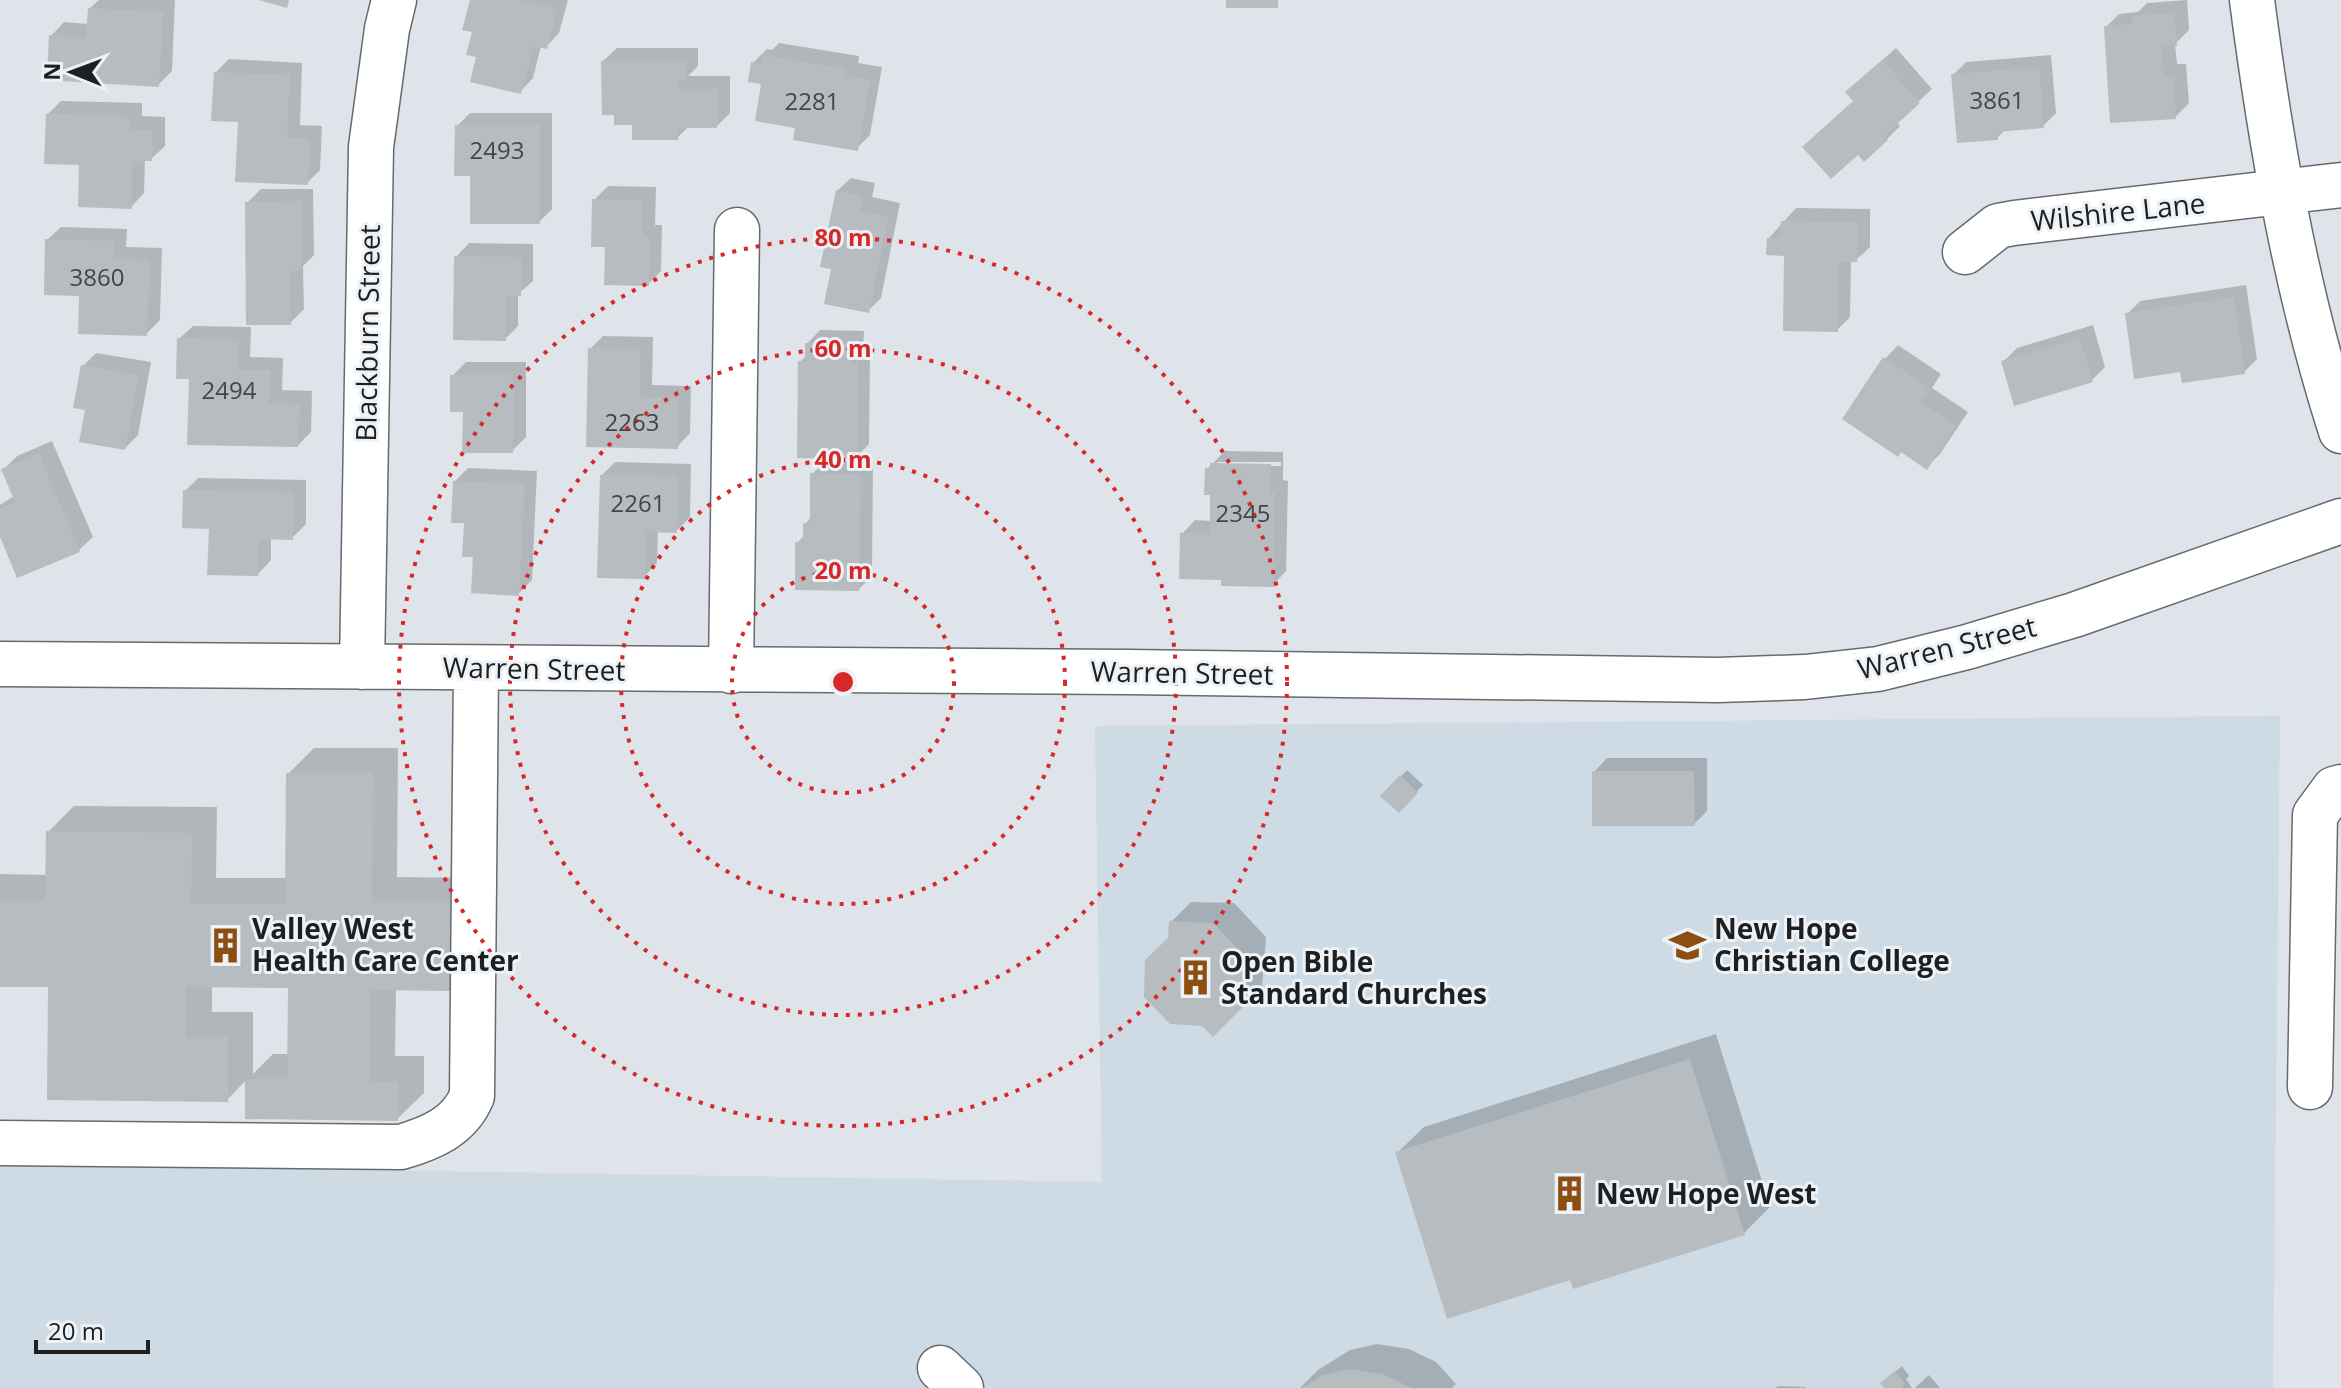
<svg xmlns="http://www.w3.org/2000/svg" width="2341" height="1388" font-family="'Open Sans',sans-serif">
  <rect width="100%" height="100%" fill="#dee4e9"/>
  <path fill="#cedae4" d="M 2280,716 L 2273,1388 L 0,1388 L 0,1164 L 1102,1182 L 1095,726 Z"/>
  <path fill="#0003" fill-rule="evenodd" d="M 99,0 L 175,0 L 172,71 L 158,85 L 51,36 L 64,22 L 89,24 L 89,9 Z
    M 472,0 L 568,0 L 559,33 L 546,47 L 541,46 L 533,78 L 520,92 L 479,56 Z
    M 2187,0 L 2189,30 L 2175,44 L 2177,64 L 2186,64 L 2189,103 L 2175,117 L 2106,27 L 2119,14 L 2138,12 L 2147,3 Z
    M 779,43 L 859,56 L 858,63 L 882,67 L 870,135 L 857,148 L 798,126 L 764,83 L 753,63 L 767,49 L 772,50 Z
    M 617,48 L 698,48 L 698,66 L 688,76 L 730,76 L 730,113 L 717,126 L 689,126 L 677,138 L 634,123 L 603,61 Z
    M 1896,48 L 1932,89 L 1896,122 L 1900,126 L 1887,139 L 1858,152 L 1855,100 L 1861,79 Z
    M 2051,55 L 2056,113 L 2043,126 L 2006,129 L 1997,138 L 1953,75 L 1966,62 Z
    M 229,59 L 302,63 L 300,125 L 322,126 L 320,170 L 307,183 L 240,120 L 216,72 Z
    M 61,101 L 142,103 L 142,116 L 165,117 L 165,146 L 151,159 L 145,159 L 144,193 L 131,207 L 81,163 L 48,114 Z
    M 470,113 L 552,113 L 552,209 L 539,222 L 472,174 L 457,126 Z
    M 851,178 L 875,183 L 872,197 L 900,203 L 881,298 L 868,311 L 833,267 L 837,191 Z
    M 608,186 L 656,187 L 655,225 L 662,225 L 661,271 L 648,284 L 607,245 L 594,200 Z
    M 261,189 L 313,189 L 314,255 L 303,266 L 304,309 L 290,323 L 247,203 Z
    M 1796,208 L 1870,209 L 1870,247 L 1856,260 L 1851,260 L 1850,317 L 1837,330 L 1786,254 L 1769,238 Z
    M 61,227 L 127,229 L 126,247 L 162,248 L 160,320 L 146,334 L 81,294 L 47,240 Z
    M 469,243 L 533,244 L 533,281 L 518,294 L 518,326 L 505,339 L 456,257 Z
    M 2246,285 L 2257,359 L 2244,372 L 2182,370 L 2127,314 L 2140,301 Z
    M 2093,325 L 2105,367 L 2092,380 L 2003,362 L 2017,348 Z
    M 193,326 L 251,327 L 250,357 L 283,358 L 282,390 L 312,391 L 311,432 L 298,445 L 191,377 L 179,339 Z
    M 820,330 L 864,331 L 863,351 L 870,351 L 869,444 L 856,457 L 800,362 L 807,355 L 807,344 Z
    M 603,336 L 653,337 L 652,385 L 691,386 L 690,433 L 677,447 L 590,349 Z
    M 1898,345 L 1941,374 L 1932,388 L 1968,412 L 1940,454 L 1927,467 L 1885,359 Z
    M 96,353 L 151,362 L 138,435 L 125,448 L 87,408 L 83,366 Z
    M 466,362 L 526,362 L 526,437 L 512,451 L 465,410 L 452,376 Z
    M 52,441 L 93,537 L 79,550 L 18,575 L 0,532 L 0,505 L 14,496 L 3,470 L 17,456 Z
    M 1225,451 L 1283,452 L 1283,480 L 1288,481 L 1286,571 L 1273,585 L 1223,578 L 1182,534 L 1195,520 L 1212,521 L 1212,493 L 1207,469 ZM 1217,462 L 1281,462 L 1281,466 L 1217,466 Z
    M 826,461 L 873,462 L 872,576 L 859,589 L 797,543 L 805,535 L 805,524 L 812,516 L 812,474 Z
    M 615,462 L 691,464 L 690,517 L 676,531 L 658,530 L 657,563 L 644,577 L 602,475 Z
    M 468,468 L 537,471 L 532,580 L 518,594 L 475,556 L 455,481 Z
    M 198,478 L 306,480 L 306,524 L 292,538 L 271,537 L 271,560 L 258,574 L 211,527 L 185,491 Z
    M 314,748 L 398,748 L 397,877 L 478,878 L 396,989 L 395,1056 L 424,1056 L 424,1093 L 397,1119 L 247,1079 L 227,1100 L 50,985 L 0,985 L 0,874 L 48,875 L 48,832 L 74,806 L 217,807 L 216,878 L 287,878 L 288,774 ZM 212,985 L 290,986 L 289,1054 L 273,1054 L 253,1074 L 253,1012 L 212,1012 Z
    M 1607,758 L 1707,758 L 1707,811 L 1694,824 L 1594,772 Z
    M 1407,770 L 1423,785 L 1399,810 L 1383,795 Z
    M 1191,902 L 1234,903 L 1266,937 L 1262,986 L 1213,1034 L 1171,922 Z
    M 1716,1034 L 1770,1207 L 1744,1233 L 1571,1277 L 1397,1153 L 1424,1127 Z
    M 1377,1344 L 1409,1349 L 1436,1362 L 1456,1384 L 1452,1388 L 1300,1388 L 1318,1370 L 1350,1350 Z
    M 1902,1366 L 1909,1376 L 1906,1379 L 1912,1388 L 1886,1388 L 1889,1377 Z
    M 1929,1375 L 1940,1388 L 1915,1388 L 1918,1385 Z
    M 1779,1386 L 1805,1387 L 1807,1388 L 1774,1388 Z"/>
  <path fill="#b6bcc0" d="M 259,0 L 289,0 L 287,8 Z
    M 470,0 L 520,0 L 557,9 L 547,49 L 533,46 L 521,94 L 470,82 L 476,57 L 466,55 L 472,32 L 462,30 Z
    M 1226,0 L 1278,0 L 1278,8 L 1226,8 Z
    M 88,8 L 163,12 L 159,87 L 47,80 L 49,35 L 86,37 Z
    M 2174,13 L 2177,46 L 2162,46 L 2164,77 L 2174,76 L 2176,119 L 2110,123 L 2104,26 L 2132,24 L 2132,16 Z
    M 764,55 L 846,69 L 846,76 L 870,80 L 858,151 L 793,140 L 795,128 L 755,121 L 761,84 L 748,82 L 751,62 L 762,64 Z
    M 1882,60 L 1920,103 L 1884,136 L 1888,140 L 1864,162 L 1858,155 L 1831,179 L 1802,147 L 1853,101 L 1845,92 Z
    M 601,61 L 686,61 L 686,81 L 678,81 L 677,89 L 718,89 L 717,128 L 678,128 L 678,140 L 632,140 L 632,125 L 614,125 L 614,115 L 602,115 Z
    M 2039,67 L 2044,128 L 1998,132 L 1998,140 L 1957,143 L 1951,74 Z
    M 214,72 L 290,75 L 287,137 L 310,139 L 308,185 L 235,182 L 238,122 L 211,121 Z
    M 46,114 L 129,116 L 129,129 L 153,130 L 152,161 L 132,161 L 132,209 L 78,207 L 79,165 L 44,164 Z
    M 455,125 L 540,125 L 540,224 L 470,224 L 470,176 L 454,176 Z
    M 836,190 L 863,196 L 860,210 L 888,216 L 869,313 L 824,304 L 831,269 L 820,267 Z
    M 592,199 L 643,200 L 643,237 L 650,237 L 649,286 L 604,285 L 605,247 L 591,247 Z
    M 301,201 L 301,271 L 290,271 L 291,325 L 246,325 L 245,202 Z
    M 1781,221 L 1858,222 L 1857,262 L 1839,262 L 1838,332 L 1783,331 L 1784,256 L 1766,255 L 1767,238 L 1780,238 Z
    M 45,239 L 114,241 L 114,259 L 150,260 L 147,336 L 78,334 L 79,296 L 44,295 Z
    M 454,256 L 521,257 L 521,296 L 506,296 L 506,341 L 453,340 Z
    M 2234,297 L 2245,374 L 2182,383 L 2180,372 L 2134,379 L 2125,313 Z
    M 177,338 L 239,340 L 237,370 L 271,370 L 269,403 L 300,404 L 298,447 L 187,445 L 189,379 L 176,379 Z
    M 2080,338 L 2093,382 L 2014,406 L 2001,361 Z
    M 805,343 L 851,344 L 851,363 L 858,363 L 857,459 L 797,458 L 798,361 L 805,361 Z
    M 588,348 L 641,349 L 640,397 L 679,398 L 678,449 L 586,447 Z
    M 1883,357 L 1929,388 L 1921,402 L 1956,426 L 1927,470 L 1901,452 L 1898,457 L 1842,419 Z
    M 81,365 L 139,375 L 125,450 L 79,442 L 85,410 L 73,408 Z
    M 450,375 L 513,375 L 513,453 L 462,453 L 463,412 L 450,412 Z
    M 39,453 L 80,552 L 17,578 L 0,537 L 0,508 L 15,502 L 1,469 Z
    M 1210,463 L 1271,464 L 1270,493 L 1275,493 L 1274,587 L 1221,586 L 1221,580 L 1179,579 L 1180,533 L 1210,533 L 1210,495 L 1204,495 L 1205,468 L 1210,468 Z
    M 810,473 L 861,474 L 859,591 L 795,590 L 795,542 L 803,542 L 803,523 L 810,523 Z
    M 600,475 L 678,476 L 677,533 L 646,532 L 645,579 L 597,578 Z
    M 453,481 L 525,484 L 519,596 L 471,593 L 473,557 L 462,557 L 464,523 L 451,523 Z
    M 183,490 L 294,492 L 293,540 L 259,539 L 258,576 L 207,575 L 209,529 L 182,528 Z
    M 1592,771 L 1694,771 L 1695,826 L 1592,826 Z
    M 286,773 L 373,773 L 372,903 L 453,903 L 452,991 L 371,990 L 370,1082 L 398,1082 L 398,1121 L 245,1119 L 245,1079 L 287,1079 L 288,988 L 186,987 L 186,1037 L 228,1037 L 228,1102 L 47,1100 L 48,987 L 0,987 L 0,900 L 45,900 L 46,831 L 192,833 L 191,903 L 285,904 Z
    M 1400,775 L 1418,793 L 1399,813 L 1380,796 Z
    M 1169,921 L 1213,923 L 1247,958 L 1242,1008 L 1213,1037 L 1202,1026 L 1170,1024 L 1144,997 L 1145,960 L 1168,938 Z
    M 1690,1059 L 1745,1235 L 1573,1289 L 1570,1280 L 1447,1319 L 1395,1152 Z
    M 1350,1369 L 1382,1374 L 1412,1388 L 1302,1388 L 1322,1375 Z
    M 1895,1371 L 1905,1383 L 1902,1388 L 1884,1388 L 1880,1383 Z"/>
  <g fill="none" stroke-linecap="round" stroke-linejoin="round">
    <defs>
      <path id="minor" d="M 2252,0 C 2271,146 2296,291 2341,431
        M 1965,252 L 1998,226 L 2014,223 L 2341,185
        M 0,664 L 1128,672 L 1718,680 L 1805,677 L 1878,669 L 1967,647 L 2074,615 L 2341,521
        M 362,667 L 371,147 L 387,29 L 394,0
        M 731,671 L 737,230
        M 2310,1087 L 2315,815 L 2334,789 L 2341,787
        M 0,1143 L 401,1147 C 431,1138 459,1127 472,1096 L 476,668
        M 940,1368 L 961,1388"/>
    </defs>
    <use href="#minor" stroke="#656b6e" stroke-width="47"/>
    <use href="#minor" stroke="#fff" stroke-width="44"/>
  </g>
  <g fill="none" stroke="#d62828" stroke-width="4" stroke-dasharray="4 8">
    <circle cx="843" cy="682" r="111"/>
    <circle cx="843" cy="682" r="222"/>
    <circle cx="843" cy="682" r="333"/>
    <circle cx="843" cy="682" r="444"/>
  </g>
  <defs>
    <symbol id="building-bare" viewBox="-9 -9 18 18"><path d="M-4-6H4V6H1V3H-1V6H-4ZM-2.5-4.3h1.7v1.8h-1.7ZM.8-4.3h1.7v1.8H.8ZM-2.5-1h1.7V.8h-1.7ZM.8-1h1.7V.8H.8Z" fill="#8c4e11" stroke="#ecf2f6" stroke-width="2.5" paint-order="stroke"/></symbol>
    <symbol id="university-bare" viewBox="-9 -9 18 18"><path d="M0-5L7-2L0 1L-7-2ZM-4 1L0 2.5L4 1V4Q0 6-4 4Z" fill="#8c4e11" stroke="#ecf2f6" stroke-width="2.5" paint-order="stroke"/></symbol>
  </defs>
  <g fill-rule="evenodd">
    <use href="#building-bare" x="200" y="920" width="51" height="51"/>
    <use href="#university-bare" x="1662" y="920" width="51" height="51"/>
    <use href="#building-bare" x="1170" y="952" width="51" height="51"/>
    <use href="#building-bare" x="1544" y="1168" width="51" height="51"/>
  </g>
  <g text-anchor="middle" stroke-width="6" stroke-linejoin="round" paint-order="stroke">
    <g font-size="24" fill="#434649">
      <text x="1997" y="109">3861</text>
      <text x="812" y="110">2281</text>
      <text x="497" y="159">2493</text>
      <text x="97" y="286">3860</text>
      <text x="229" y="399">2494</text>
      <text x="632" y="431">2263</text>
      <text x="638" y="512">2261</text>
      <text x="1243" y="522">2345</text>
    </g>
    <g font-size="28" fill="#1d1f21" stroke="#ecf2f6">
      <text transform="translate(2118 212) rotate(-6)" y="10">Wilshire Lane</text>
      <text transform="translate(368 333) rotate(-89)" y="10">Blackburn Street</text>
      <text transform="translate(1947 648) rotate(-14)" y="10">Warren Street</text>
      <text transform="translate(534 669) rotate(1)" y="10">Warren Street</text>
      <text transform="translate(1182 673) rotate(1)" y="10">Warren Street</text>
    </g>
    <g font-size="28" font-weight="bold" fill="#1d1f21" stroke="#ecf2f6" text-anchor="start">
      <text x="252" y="939">Valley West<tspan x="252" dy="32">Health Care Center</tspan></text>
      <text x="1714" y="939">New Hope<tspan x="1714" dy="32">Christian College</tspan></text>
      <text x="1221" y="972">Open Bible<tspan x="1221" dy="32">Standard Churches</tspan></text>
      <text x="1596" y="1204">New Hope West</text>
    </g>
  </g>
  <circle cx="843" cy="682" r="12" fill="#d62828" stroke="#ecf2f6" stroke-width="4"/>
  <g font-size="24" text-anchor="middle" font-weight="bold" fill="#d62828" stroke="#ecf2f6" stroke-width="6" stroke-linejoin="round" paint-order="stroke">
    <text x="843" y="246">80 m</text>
    <text x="843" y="357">60 m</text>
    <text x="843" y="468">40 m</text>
    <text x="843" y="579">20 m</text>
  </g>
  <g transform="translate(72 72) rotate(271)" stroke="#ecf2f6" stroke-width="6" paint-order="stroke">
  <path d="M0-6L14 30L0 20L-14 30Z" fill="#1d1f21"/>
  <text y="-12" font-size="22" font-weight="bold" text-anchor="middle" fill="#1d1f21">N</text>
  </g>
  <path d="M36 1340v12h112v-12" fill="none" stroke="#1d1f21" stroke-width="4"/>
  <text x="48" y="1340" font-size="24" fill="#1d1f21" stroke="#ecf2f6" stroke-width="6" paint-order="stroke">20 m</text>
</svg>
